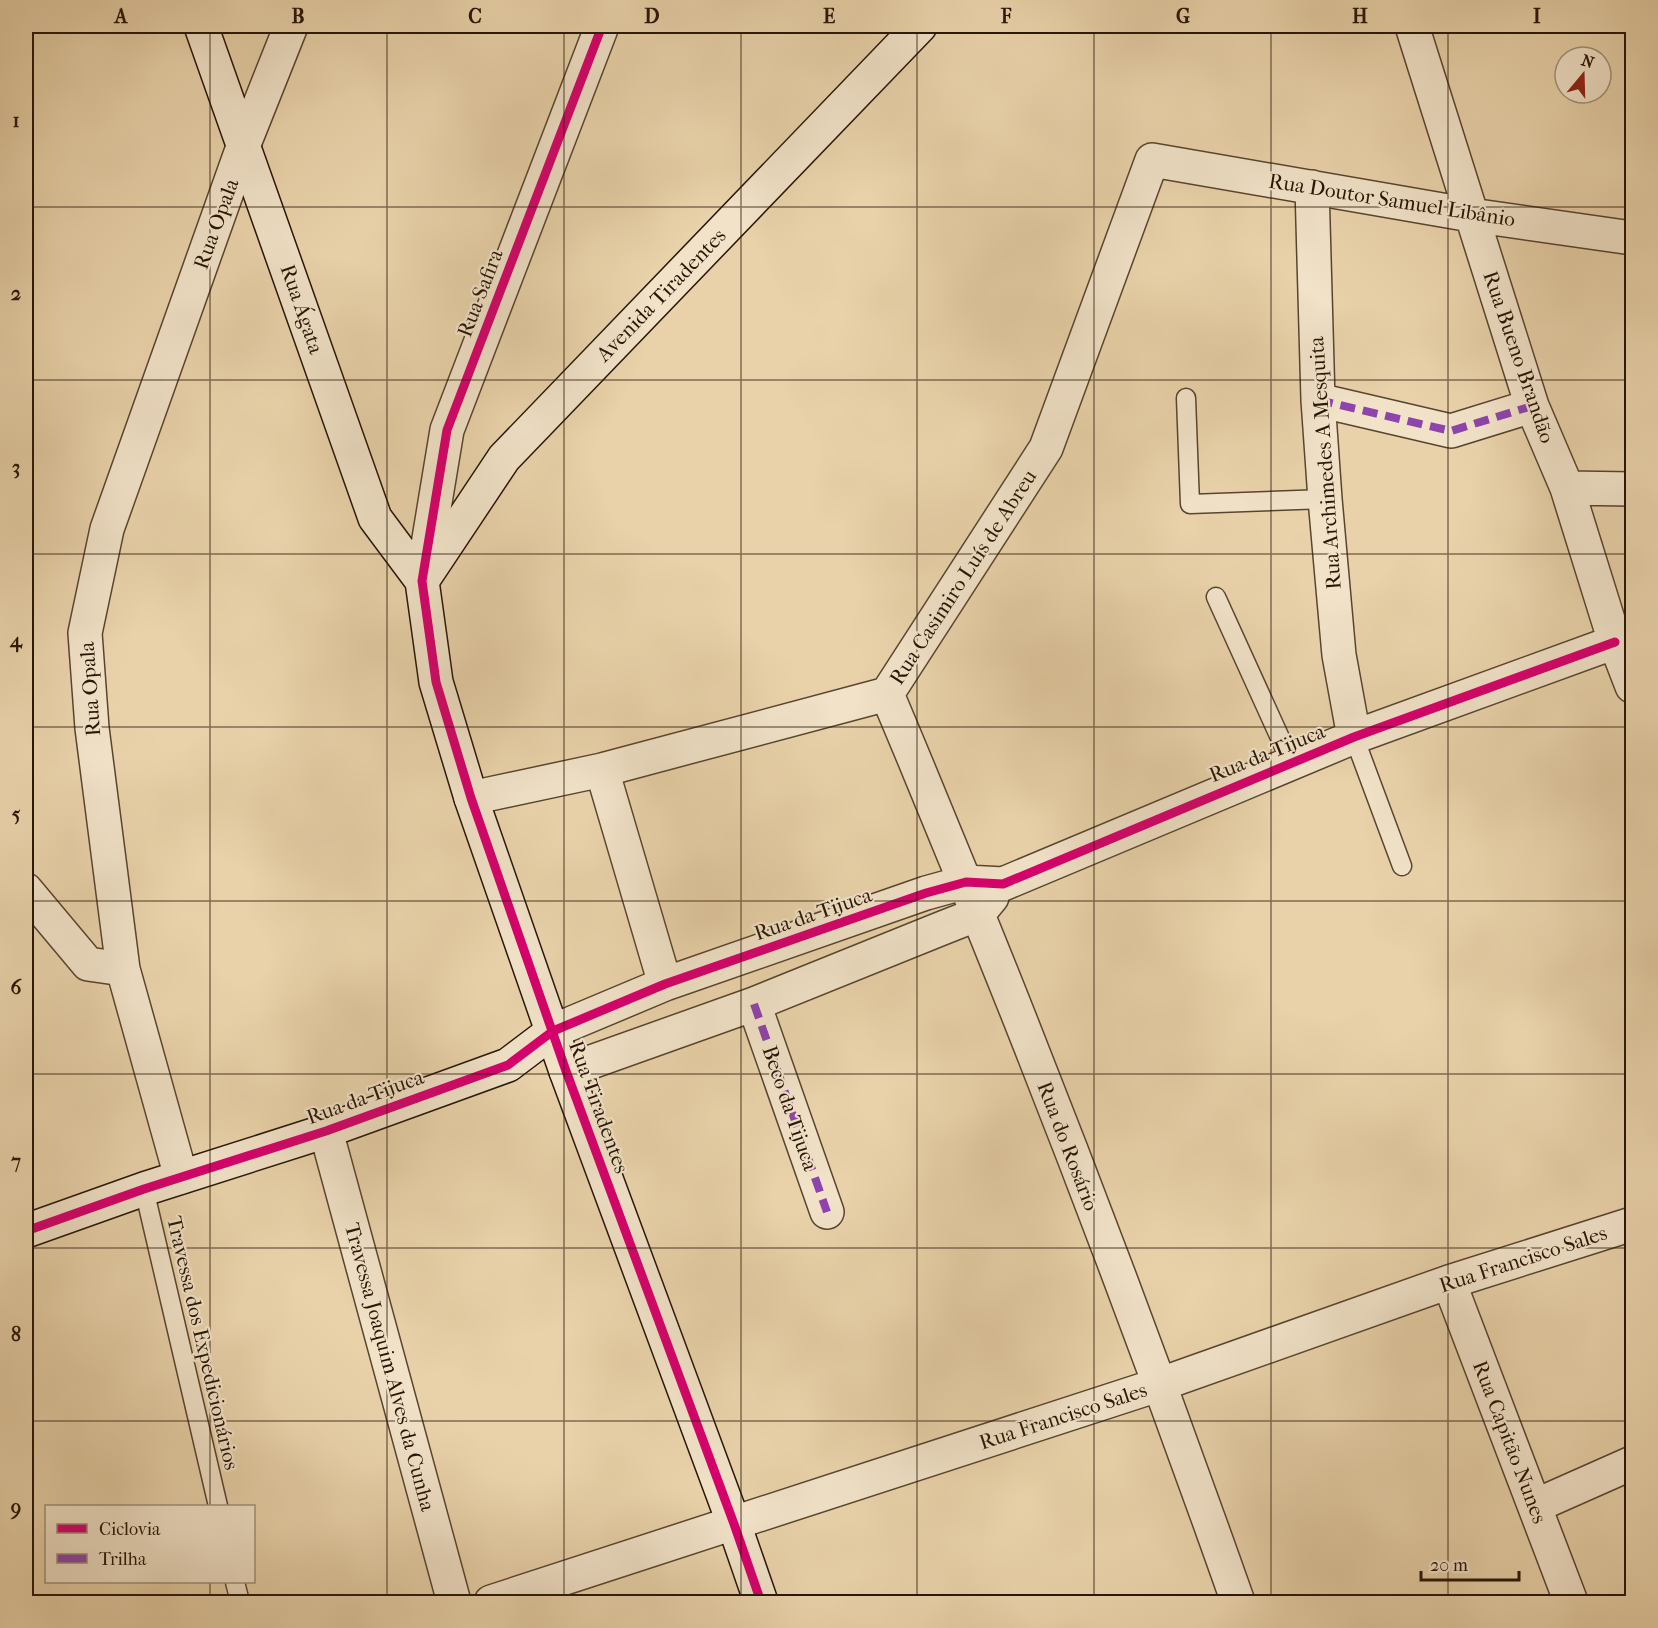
<svg xmlns="http://www.w3.org/2000/svg" width="1658" height="1628" font-family="'IM FELL French Canon',serif">
  <rect width="100%" height="100%" fill="#e9d2aa"/>
  <filter id="stains"><feTurbulence type="fractalNoise" baseFrequency=".00333" numOctaves="4"/><feColorMatrix values="0 0 0 0 .2 0 0 0 0 .09 0 0 0 0 .02 0 0 0 .5 -.17"/></filter>
  <radialGradient id="worn" r=".72"><stop offset=".6" stop-color="#630" stop-opacity="0"/><stop offset="1" stop-color="#630" stop-opacity=".3"/></radialGradient>
  <g fill="none" stroke-linecap="round" stroke-linejoin="round">
    <defs>
      <path id="lane" d="M 1186,398 L 1190,504 L 1325,499
        M 1216,597 L 1291,762
        M 1354,737 L 1402,866
        M 144,1189 L 218,1506
        M 235,1582 L 240,1602"/>
      <path id="street" d="M 1412,26 L 1532,406 L 1567,488 L 1615,642 L 1632,686
        M 1312,187 L 1318,400 L 1325,499 L 1339,655 L 1354,737
        M 1318,400 L 1451,431 L 1532,406
        M 1567,488 L 1632,489
        M 422,581 L 447,430 L 602,26
        M 887,694 C 1013,993 1130,1296 1238,1602
        M 602,770 L 665,984
        M 471,798 L 602,770 L 887,694 L 1046,448 L 1152,160 L 1471,215 L 1632,238
        M 26,890 L 88,964 L 123,969
        M 754,1004 L 827,1212
        M 553,1031 L 665,984 L 926,893 L 966,882 L 1003,884 L 1354,737 L 1615,642
        M 566,1071 L 754,1004 L 940,929 L 978,914 L 992,897
        M 326,1131 L 454,1602
        M 181,1177 L 123,969 L 92,728 L 85,633 L 107,529 L 244,144 L 291,26
        M 1449,1282 L 1571,1602
        M 1535,1506 L 1632,1463
        M 491,1602 L 1161,1384 L 1449,1282 L 1632,1224"/>
      <path id="secondary" d="M 201,26 L 375,518 L 422,581 L 436,682 L 471,798 L 566,1071 L 734,1524 L 761,1602
        M 422,581 L 504,458 L 920,26
        M 26,1231 L 144,1189 L 326,1131 L 508,1065 L 553,1031"/>
    </defs>
    <use href="#lane" stroke="#58452f" stroke-width="21"/>
    <use href="#street" stroke="#58452f" stroke-width="36"/>
    <use href="#secondary" stroke="#281606" stroke-width="36"/>
    <use href="#lane" stroke="#f1e2c8" stroke-width="18"/>
    <use href="#street" stroke="#f1e2c8" stroke-width="33"/>
    <use href="#secondary" stroke="#f1e2c8" stroke-width="33"/>
    <path stroke="#8e44ad" stroke-width="8" stroke-dasharray="15 8" stroke-linecap="butt" d="M 1318,400 L 1451,431 L 1532,406
      M 754,1004 L 827,1212"/>
    <defs>
      <path id="cycleway" d="M 602,26 L 447,430 L 422,581 L 436,682 L 471,798 L 566,1071 L 734,1524 L 761,1602
        M 26,1231 L 144,1189 L 326,1131 L 508,1065 L 553,1031 L 665,984 L 926,893 L 966,882 L 1003,884 L 1354,737 L 1615,642"/>
    </defs>
    <use href="#cycleway" stroke="#f1e2c8" stroke-width="13"/>
    <use href="#cycleway" stroke="#d6006c" stroke-width="9"/>
  </g>
  <path fill="none" stroke="#281606" stroke-width="1.5" stroke-opacity="0.55" d="M 210,26 L 210,1506M 387,26 L 387,1602M 564,26 L 564,1602M 741,26 L 741,1602M 917,26 L 917,1602M 1094,26 L 1094,1602M 1271,26 L 1271,1602M 1448,26 L 1448,1602M 26,207 L 1632,207M 26,380 L 1632,380M 26,554 L 1632,554M 26,727 L 1632,727M 26,901 L 1632,901M 26,1074 L 1632,1074M 26,1248 L 1632,1248M 26,1421 L 1632,1421M 210,1582 L 210,1602"/>
  <g text-anchor="middle" stroke-width="4.5" stroke-linejoin="round" paint-order="stroke">
    <g font-size="21" fill="#281606" stroke="#f1e2c8">
      <text transform="translate(1392 200) rotate(9)" y="7">Rua Doutor Samuel Libânio</text>
      <text transform="translate(216 224) rotate(-70)" y="7">Rua Opala</text>
      <text transform="translate(480 293) rotate(-69)" y="7">Rua Safira</text>
      <text transform="translate(661 295) rotate(-46)" y="7">Avenida Tiradentes</text>
      <text transform="translate(302 309) rotate(71)" y="7">Rua Ágata</text>
      <text transform="translate(1519 357) rotate(71)" y="7">Rua Bueno Brandão</text>
      <text transform="translate(1325 463) rotate(-94)" y="7">Rua Archimedes A Mesquita</text>
      <text transform="translate(963 577) rotate(-57)" y="7">Rua Casimiro Luís de Abreu</text>
      <text transform="translate(90 689) rotate(-94)" y="7">Rua Opala</text>
      <text transform="translate(1267 753) rotate(-22)" y="7">Rua da Tijuca</text>
      <text transform="translate(813 914) rotate(-19)" y="7">Rua da Tijuca</text>
      <text transform="translate(365 1097) rotate(-20)" y="7">Rua da Tijuca</text>
      <text transform="translate(599 1107) rotate(70)" y="7">Rua Tiradentes</text>
      <text transform="translate(790 1108) rotate(71)" y="7">Beco da Tijuca</text>
      <text transform="translate(1068 1146) rotate(69)" y="7">Rua do Rosário</text>
      <text transform="translate(1523 1259) rotate(-18)" y="7">Rua Francisco Sales</text>
      <text transform="translate(203 1343) rotate(77)" y="7">Travessa dos Expedicionários</text>
      <text transform="translate(390 1367) rotate(75)" y="7">Travessa Joaquim Alves da Cunha</text>
      <text transform="translate(1063 1416) rotate(-18)" y="7">Rua Francisco Sales</text>
      <text transform="translate(1510 1442) rotate(69)" y="7">Rua Capitão Nunes</text>
    </g>
  </g>
  <rect width="1658" height="1628" fill="none" stroke="#e9d2aa" stroke-width="66"/>
  <rect x="45" y="1505" width="210" height="78" fill="#f1e2c8" stroke="#a1907a" stroke-width="1.5"/>
  <rect x="57" y="1524" width="30" height="9" fill="#d6006c" stroke="#a1907a" stroke-width="1.5"/>
  <text x="99" y="1535" font-size="18" fill="#281606">Ciclovia</text>
  <rect x="57" y="1554" width="30" height="9" fill="#8e44ad" stroke="#a1907a" stroke-width="1.5"/>
  <text x="99" y="1565" font-size="18" fill="#281606">Trilha</text>
  <g transform="translate(1583 75) rotate(19)"><circle r="28" fill="#f1e2c8" stroke="#a1907a" stroke-width="1.5"/>
  <path d="M0-4.5L10 22L0 15L-10 22Z" fill="#8f2418"/>
  <text y="-9" font-size="16" font-weight="bold" text-anchor="middle" fill="#281606">N</text>
  </g>
  <path d="M1421 1571v9h98v-9" fill="none" stroke="#281606" stroke-width="3"/>
  <text x="1430" y="1571" font-size="18" fill="#281606" stroke="#f1e2c8" stroke-width="4.5" paint-order="stroke">20 m</text>
  <rect x="33" y="33" width="1592" height="1562" fill="none" stroke="#281606" stroke-width="2"/>
  <g font-size="20" text-anchor="middle" font-weight="bold" fill="#281606">
    <text x="121" y="23">A</text>
    <text x="298" y="23">B</text>
    <text x="475" y="23">C</text>
    <text x="652" y="23">D</text>
    <text x="829" y="23">E</text>
    <text x="1006" y="23">F</text>
    <text x="1183" y="23">G</text>
    <text x="1360" y="23">H</text>
    <text x="1537" y="23">I</text>
    <text x="16" y="127">1</text>
    <text x="16" y="300">2</text>
    <text x="16" y="474">3</text>
    <text x="16" y="647">4</text>
    <text x="16" y="821">5</text>
    <text x="16" y="994">6</text>
    <text x="16" y="1168">7</text>
    <text x="16" y="1341">8</text>
    <text x="16" y="1515">9</text>
  </g>
  <rect width="100%" height="100%" filter="url(#stains)"/>
  <rect width="100%" height="100%" fill="url(#worn)"/>
</svg>
